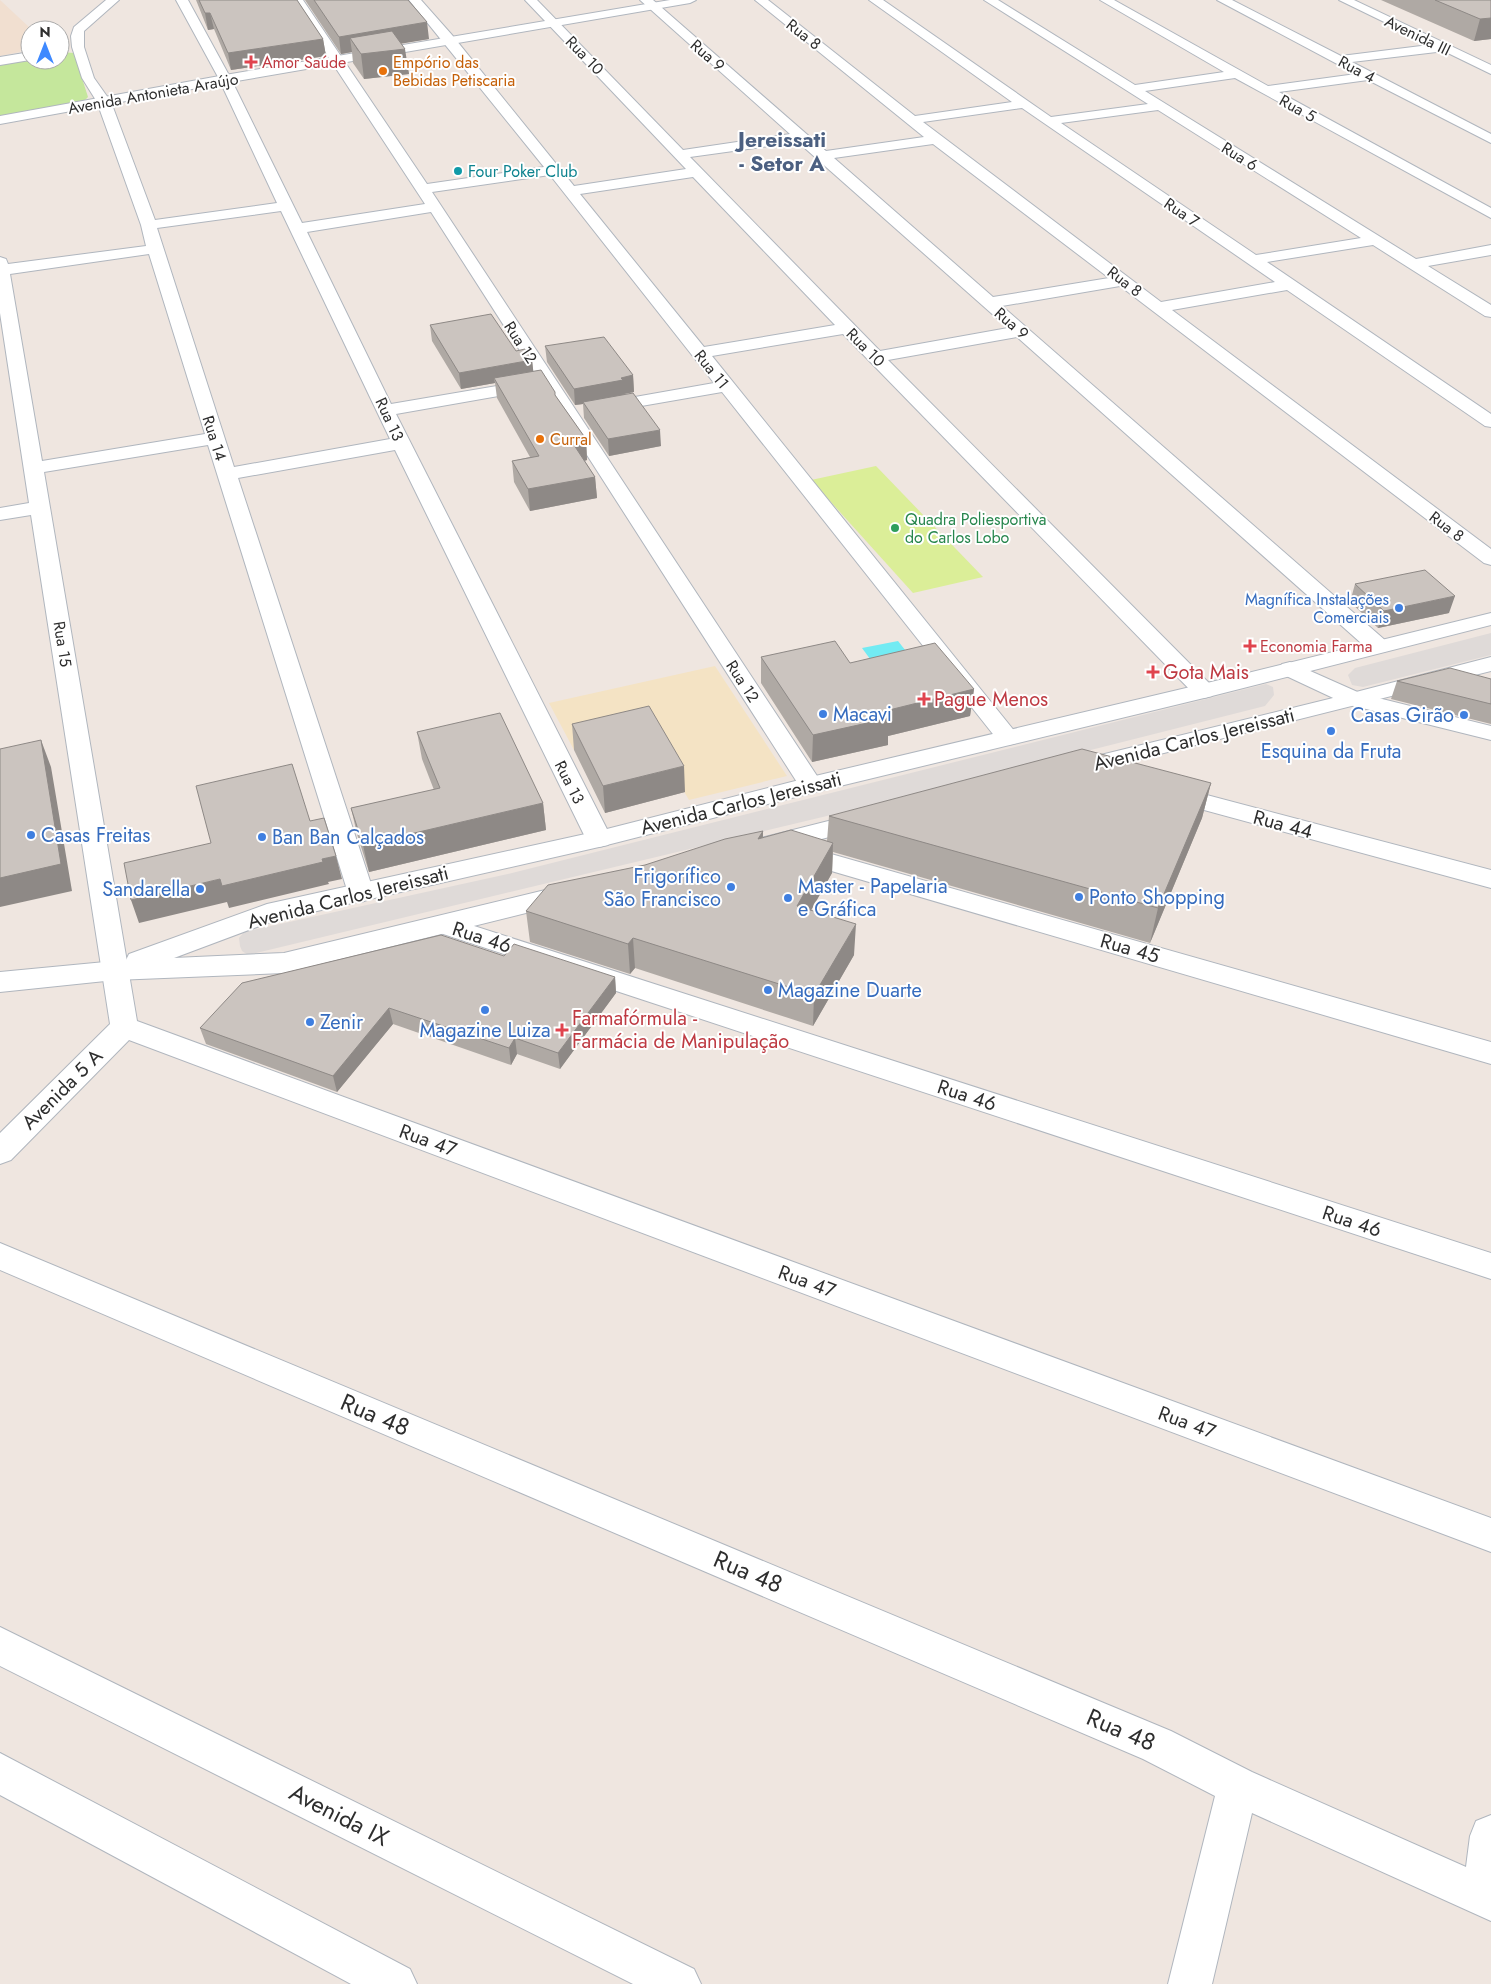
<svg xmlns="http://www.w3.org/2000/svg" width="1491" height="1984" font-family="Jost,sans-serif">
  <rect width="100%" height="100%" fill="#efe6e0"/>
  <path fill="#f1dfd0" d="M 0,0 L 30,28 L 20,52 L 0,56 Z"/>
  <path fill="#c5e79c" d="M 60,52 L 74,53 L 88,97 L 85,100 L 0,116 L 0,62 L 60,60 Z"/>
  <path fill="#f4e3c4" d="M 715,666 L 787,776 L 689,800 L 650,733 L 574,750 L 549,703 Z"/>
  <path fill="#dbee98" d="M 876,466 L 983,577 L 913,593 L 811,480 Z"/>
  <path fill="#dfdad8" d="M 1491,633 L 1491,655 L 1363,687 L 1352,685 L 1348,675 L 1355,668 Z
    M 1266,684 L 1273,687 L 1274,695 L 1265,706 L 877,804 L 248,955 L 242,951 L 240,946 L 239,938 L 244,932 L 512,873 Z"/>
  <path fill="#72ebf3" d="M 898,641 L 909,655 L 873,663 L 862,648 Z"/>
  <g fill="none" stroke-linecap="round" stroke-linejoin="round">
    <defs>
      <path id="street" d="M 106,0 L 119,0 L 84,31 L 84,47 L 94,78 L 111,102 L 155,220 L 277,203 L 218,77 L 176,0 L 188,0 L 230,77 L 302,223 L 425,204 L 291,0 L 303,0 L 427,184 L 544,167 L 409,0 L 421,0 L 452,35 L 574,186 L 686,169 L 525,0 L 537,0 L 683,150 L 790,134 L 640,0 L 653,0 L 826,151 L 924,137 L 755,0 L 768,0 L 915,116 L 1012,102 L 869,0 L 883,0 L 1051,117 L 1148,104 L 984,0 L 998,0 L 1135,85 L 1224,72 L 1100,0 L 1114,0 L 1268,86 L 1356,74 L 1217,0 L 1232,0 L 1341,56 L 1445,43 L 1449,44 L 1451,47 L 1445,51 L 1352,62 L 1491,134 L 1491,143 L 1368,80 L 1279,92 L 1491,208 L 1491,218 L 1235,78 L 1145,91 L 1416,259 L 1491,245 L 1491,255 L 1428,266 L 1491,305 L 1491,317 L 1485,316 L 1373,245 L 1267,262 L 1491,414 L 1491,427 L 1485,426 L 1287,290 L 1172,310 L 1491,549 L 1491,565 L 1484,563 L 1120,286 L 1002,306 L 1386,641 L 1389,646 L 1386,651 L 1378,653 L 1370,651 L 1017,337 L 888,360 L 1212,686 L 1215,691 L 1212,696 L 1204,698 L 1196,696 L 843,334 L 712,356 L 1020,738 L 1016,743 L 1008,745 L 1000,743 L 722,392 L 601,413 L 595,412 L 592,408 L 595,404 L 601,403 L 714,383 L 550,175 L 432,192 L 823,785 L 820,790 L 811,793 L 802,790 L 431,212 L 307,232 L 391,404 L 532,380 L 538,381 L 541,385 L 538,389 L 532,390 L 396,414 L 612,839 L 608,845 L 599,847 L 590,845 L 586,839 L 395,450 L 238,478 L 374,893 L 370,899 L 361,902 L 352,899 L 348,893 L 208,445 L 44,472 L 137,1021 L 1491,1518 L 1491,1552 L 129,1040 L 11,1160 L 0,1164 L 0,1133 L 110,1024 L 31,515 L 0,520 L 0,508 L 29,503 L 0,313 L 0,257 L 6,259 L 8,264 L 146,246 L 141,225 L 97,102 L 82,78 L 72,47 L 71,36 L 74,27 ZM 1022,108 L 1275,282 L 1161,302 L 923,122 ZM 1158,110 L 1361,238 L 1256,255 L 1061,123 ZM 798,142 L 817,159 L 1008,328 L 880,351 L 690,157 ZM 933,144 L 1109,278 L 993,297 L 834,158 ZM 693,177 L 835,325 L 704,347 L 580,194 ZM 281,211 L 390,439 L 234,467 L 157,228 ZM 149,254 L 205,434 L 42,461 L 10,274 Z
        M 30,52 L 30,60 L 0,65 L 0,57 Z
        M 1290,662 L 1362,694 L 1491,726 L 1491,740 L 1346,704 L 1282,674 L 1279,669 L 1282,664 Z
        M 1169,785 L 1491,870 L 1491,888 L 1160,798 L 1157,793 L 1160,788 Z
        M 796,844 L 1491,1042 L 1491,1064 L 787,858 L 783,852 L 787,846 Z
        M 443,916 L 1491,1253 L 1491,1279 L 434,931 L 430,925 L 434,919 Z
        M 0,1243 L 1171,1731 L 1252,1772 L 1466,1867 L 1470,1836 L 1476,1821 L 1491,1815 L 1491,1921 L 1252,1813 L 1212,1984 L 1168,1984 L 1215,1796 L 1143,1759 L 0,1270 Z
        M 0,1627 L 694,1969 L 701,1984 L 633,1984 L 0,1666 Z
        M 0,1753 L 410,1969 L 417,1984 L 351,1984 L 0,1795 Z"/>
      <path id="secondary" d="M 670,0 L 696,0 L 690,3 L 225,83 L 0,124 L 0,116 L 225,75 Z
        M 1339,0 L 1354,0 L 1491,65 L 1491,74 Z
        M 1491,613 L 1491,625 L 1204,698 L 811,793 L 599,847 L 273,921 L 174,958 L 284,953 L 570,884 L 579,887 L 583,893 L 579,899 L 570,902 L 284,973 L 115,980 L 0,992 L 0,972 L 126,960 L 129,954 L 267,904 L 599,831 L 811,777 L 1203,684 Z
        M 1491,657 L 1491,671 L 1080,774 L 1072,772 L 1068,767 L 1072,762 L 1329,699 Z
        M 864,812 L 873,814 L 876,820 L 873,826 L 770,852 L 761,850 L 757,844 L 761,838 Z"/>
    </defs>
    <use href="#street" stroke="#b0b6be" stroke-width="2"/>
    <use href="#secondary" stroke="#b0b6be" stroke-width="2"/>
    <use href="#street" fill="#fff" fill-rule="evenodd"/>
    <use href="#secondary" fill="#fff" fill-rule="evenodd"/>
  </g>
  <path fill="#afa9a4" d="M 196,0 L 297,0 L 323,39 L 326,56 L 231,70 L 214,29 L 208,30 Z
    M 305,0 L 408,0 L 429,39 L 401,43 L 409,74 L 364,79 L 353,63 L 352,52 L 341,54 Z
    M 1381,0 L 1491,0 L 1491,39 L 1474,41 Z
    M 430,325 L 516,351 L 532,360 L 533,371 L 555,392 L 555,395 L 586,439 L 587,460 L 585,461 L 595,477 L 597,498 L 530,511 L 514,482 L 512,461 L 530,457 L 497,398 L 495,383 L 461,389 L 432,341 Z
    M 545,346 L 633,375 L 634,392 L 624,394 L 624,395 L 661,446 L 609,456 L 584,418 L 583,404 L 575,405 L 547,362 Z
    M 1355,584 L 1449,613 L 1378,628 L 1350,602 Z
    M 761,657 L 850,663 L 974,689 L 970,716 L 888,736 L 888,745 L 812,762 L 761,683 Z
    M 1491,679 L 1491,724 L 1391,699 L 1397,681 Z
    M 572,724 L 685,792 L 605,813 L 574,750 Z
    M 417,732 L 543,803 L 546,830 L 369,872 L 357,834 L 351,808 L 434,790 L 422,759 Z
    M 1211,783 L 1202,818 L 1150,943 L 833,852 L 832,873 L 811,910 L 854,955 L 813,1026 L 635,968 L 630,974 L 530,942 L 526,911 L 645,865 L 763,831 L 763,838 L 827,841 L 829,816 Z
    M 504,956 L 615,977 L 616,993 L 560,1069 L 517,1054 L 511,1065 L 393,1024 L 337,1092 L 206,1044 L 200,1028 Z"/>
  <path fill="#8e8986" d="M 205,13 L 210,13 L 214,29 L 208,30 Z
    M 1491,18 L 1491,39 L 1474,41 L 1480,19 Z
    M 427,22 L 429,39 L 358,51 L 350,38 L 352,52 L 341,54 L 339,37 Z
    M 323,39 L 326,56 L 231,70 L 228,53 Z
    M 405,49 L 409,74 L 364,79 L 361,54 Z
    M 532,360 L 534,377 L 494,378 L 495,383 L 461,389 L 459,373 Z
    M 633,375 L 634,392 L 624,394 L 624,397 L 583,402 L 583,404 L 575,405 L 574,389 Z
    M 660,430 L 661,446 L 609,456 L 608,439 Z
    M 586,439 L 587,460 L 574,463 L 572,442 Z
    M 595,477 L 597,498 L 530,511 L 528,489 Z
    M 1455,596 L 1449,613 L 1378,628 L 1384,611 Z
    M 974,689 L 970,716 L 888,736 L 888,745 L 812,762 L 813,735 L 885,711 Z
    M 41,740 L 51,767 L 72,891 L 0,907 L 0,878 Z
    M 684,766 L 685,792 L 605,813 L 603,786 Z
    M 1211,783 L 1202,818 L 1150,943 L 1158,908 Z
    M 543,803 L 546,830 L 369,872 L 363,845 Z
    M 763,831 L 762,862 L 758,839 Z
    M 833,843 L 832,873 L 796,937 L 797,906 Z
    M 336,856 L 342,879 L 328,882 L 329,884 L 229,908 L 227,902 L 139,923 L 131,900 L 220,879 Z
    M 856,924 L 854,955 L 813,1026 L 814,995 Z
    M 633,938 L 635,968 L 630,974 L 628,944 Z
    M 615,977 L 616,993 L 560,1069 L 558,1053 Z
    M 389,1008 L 393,1024 L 337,1092 L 333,1076 Z
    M 515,1038 L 517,1054 L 511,1065 L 509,1048 Z"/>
  <path fill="#cbc4bf" stroke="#8e8986" d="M 199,0 L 297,0 L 323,39 L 228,53 L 210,13 L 205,13 Z
    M 314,0 L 408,0 L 427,22 L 339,37 Z
    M 1435,0 L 1491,0 L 1491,18 L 1480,19 Z
    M 392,31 L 405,49 L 361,54 L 350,38 Z
    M 491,314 L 516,351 L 525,349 L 532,360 L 459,373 L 430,325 Z
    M 604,337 L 633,375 L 621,378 L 623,380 L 574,389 L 545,346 Z
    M 541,370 L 555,392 L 555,395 L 586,439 L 572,442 L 595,477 L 528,489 L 512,461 L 539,456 L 494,378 Z
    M 633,393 L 660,430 L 608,439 L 583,402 Z
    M 1425,570 L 1455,596 L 1384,611 L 1355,584 Z
    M 835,641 L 850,663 L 935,643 L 974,689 L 885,711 L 890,718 L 813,735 L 761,657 Z
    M 1450,668 L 1491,679 L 1491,704 L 1397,681 Z
    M 649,706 L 684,766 L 603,786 L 572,724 Z
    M 500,713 L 543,803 L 363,845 L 351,808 L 440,788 L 417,732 Z
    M 41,740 L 61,864 L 0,878 L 0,749 Z
    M 1082,749 L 1211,783 L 1158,908 L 829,816 Z
    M 292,764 L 310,821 L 324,818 L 336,856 L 322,859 L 323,862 L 222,886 L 220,879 L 131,900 L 124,863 L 211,843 L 196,786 Z
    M 791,830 L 833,843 L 797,906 L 856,924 L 814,995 L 633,938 L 628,944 L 526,911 L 548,885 L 645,865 L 725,839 L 763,831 L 758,839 Z
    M 441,935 L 504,956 L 514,944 L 615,977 L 558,1053 L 515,1038 L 509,1048 L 389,1008 L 333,1076 L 200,1028 L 242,983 Z"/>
  <g fill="#e0444e" stroke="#fff" stroke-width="2">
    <path d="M248.5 54.5h5v5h5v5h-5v5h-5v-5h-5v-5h5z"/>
    <path d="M1247.5 638.5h5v5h5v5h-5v5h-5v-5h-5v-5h5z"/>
    <path d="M1150.5 664.5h5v5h5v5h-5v5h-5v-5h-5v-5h5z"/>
    <path d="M921.5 691.5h5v5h5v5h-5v5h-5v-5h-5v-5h5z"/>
    <path d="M559.5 1022.5h5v5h5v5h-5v5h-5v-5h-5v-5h5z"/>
  </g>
  <g fill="#e8710a" stroke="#fff" stroke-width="2">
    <circle cx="383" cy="71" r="5"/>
    <circle cx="540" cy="439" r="5"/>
  </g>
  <circle fill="#0f9aa8" stroke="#fff" stroke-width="2" cx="458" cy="171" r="5"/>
  <circle fill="#2e9e5b" stroke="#fff" stroke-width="2" cx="895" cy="528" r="5"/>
  <g fill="#3f7fe0" stroke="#fff" stroke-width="2">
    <circle cx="1399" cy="608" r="5"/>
    <circle cx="823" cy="714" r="5"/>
    <circle cx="1464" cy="715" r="5"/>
    <circle cx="1331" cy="731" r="5"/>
    <circle cx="31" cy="835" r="5"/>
    <circle cx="262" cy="837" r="5"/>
    <circle cx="731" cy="887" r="5"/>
    <circle cx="200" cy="889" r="5"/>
    <circle cx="1079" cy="897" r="5"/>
    <circle cx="788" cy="898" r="5"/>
    <circle cx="768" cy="990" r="5"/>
    <circle cx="485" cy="1010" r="5"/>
    <circle cx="310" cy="1022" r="5"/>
  </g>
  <g text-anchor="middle" stroke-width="4" stroke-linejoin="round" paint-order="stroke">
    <g font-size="16" fill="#2e2e2e" stroke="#fff">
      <text transform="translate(804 34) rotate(38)" y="6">Rua 8</text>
      <text transform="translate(1418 35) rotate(26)" y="6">Avenida III</text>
      <text transform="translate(585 55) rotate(46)" y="6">Rua 10</text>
      <text transform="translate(708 55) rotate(41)" y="6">Rua 9</text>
      <text transform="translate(1357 69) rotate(28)" y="6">Rua 4</text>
      <text transform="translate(153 93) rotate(-10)" y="6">Avenida Antonieta Araújo</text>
      <text transform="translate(1298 108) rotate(29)" y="6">Rua 5</text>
      <text transform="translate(1240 156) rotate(32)" y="6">Rua 6</text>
      <text transform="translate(1182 212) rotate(34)" y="6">Rua 7</text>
      <text transform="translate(1125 281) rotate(37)" y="6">Rua 8</text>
      <text transform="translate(1012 323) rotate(41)" y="6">Rua 9</text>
      <text transform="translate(521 342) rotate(57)" y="6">Rua 12</text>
      <text transform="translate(866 347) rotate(45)" y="6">Rua 10</text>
      <text transform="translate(712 369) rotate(51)" y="6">Rua 11</text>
      <text transform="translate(390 419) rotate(65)" y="6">Rua 13</text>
      <text transform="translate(215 438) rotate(72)" y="6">Rua 14</text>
      <text transform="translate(1447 526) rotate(37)" y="6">Rua 8</text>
      <text transform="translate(63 644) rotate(81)" y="6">Rua 15</text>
      <text transform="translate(743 681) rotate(57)" y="6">Rua 12</text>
      <text transform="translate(570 782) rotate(63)" y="6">Rua 13</text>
    </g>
    <g font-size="16" fill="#be3a42" stroke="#fff" text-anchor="start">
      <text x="262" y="68">Amor Saúde</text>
      <text x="1260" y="652">Economia Farma</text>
    </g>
    <g font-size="16" fill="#c56008" stroke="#fff" text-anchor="start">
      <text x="393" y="68">Empório das<tspan x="393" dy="18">Bebidas Petiscaria</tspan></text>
      <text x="550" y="445">Curral</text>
    </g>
    <g font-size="16" fill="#0d838f" stroke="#fff" text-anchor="start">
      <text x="468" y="177">Four Poker Club</text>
    </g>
    <g font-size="16" fill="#27864d" stroke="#fff" text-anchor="start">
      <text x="905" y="525">Quadra Poliesportiva<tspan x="905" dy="18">do Carlos Lobo</tspan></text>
    </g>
    <g font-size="16" fill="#366cbe" stroke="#fff" text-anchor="end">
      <text x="1389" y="605">Magnífica Instalações<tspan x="1389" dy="18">Comerciais</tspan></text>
    </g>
    <g font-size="20" fill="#be3a42" stroke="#fff" text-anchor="start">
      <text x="1163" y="679">Gota Mais</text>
      <text x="934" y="706">Pague Menos</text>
      <text x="572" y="1025">Farmafórmula -<tspan x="572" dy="23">Farmácia de Manipulação</tspan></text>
    </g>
    <g font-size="20" fill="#366cbe" stroke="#fff" text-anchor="start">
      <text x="833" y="721">Macavi</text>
      <text x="1454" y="722" text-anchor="end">Casas Girão</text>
      <text x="1331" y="758" text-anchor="middle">Esquina da Fruta</text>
      <text x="41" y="842">Casas Freitas</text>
      <text x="272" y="844">Ban Ban Calçados</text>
      <text x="721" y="883" text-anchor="end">Frigorífico<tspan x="721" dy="23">São Francisco</tspan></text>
      <text x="798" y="893">Master - Papelaria<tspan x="798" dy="23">e Gráfica</tspan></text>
      <text x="190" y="896" text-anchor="end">Sandarella</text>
      <text x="1089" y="904">Ponto Shopping</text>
      <text x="778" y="997">Magazine Duarte</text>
      <text x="320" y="1029">Zenir</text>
      <text x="485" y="1037" text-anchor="middle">Magazine Luiza</text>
    </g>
    <g font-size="20" fill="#2e2e2e" stroke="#fff">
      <text transform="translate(1194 739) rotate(-14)" y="7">Avenida Carlos Jereissati</text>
      <text transform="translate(741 803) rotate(-14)" y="7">Avenida Carlos Jereissati</text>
      <text transform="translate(1283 824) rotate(15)" y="7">Rua 44</text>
      <text transform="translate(348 897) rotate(-14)" y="7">Avenida Carlos Jereissati</text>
      <text transform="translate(482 937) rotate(18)" y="7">Rua 46</text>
      <text transform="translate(1130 948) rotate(16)" y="7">Rua 45</text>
      <text transform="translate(62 1089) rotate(-45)" y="7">Avenida 5 A</text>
      <text transform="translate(967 1095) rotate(18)" y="7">Rua 46</text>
      <text transform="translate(428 1140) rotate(20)" y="7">Rua 47</text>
      <text transform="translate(1352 1221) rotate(18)" y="7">Rua 46</text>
      <text transform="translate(807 1281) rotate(20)" y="7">Rua 47</text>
      <text transform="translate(1187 1422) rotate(20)" y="7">Rua 47</text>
    </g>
    <g font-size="21" font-weight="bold" fill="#4c6081" stroke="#fff">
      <text x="782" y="147">Jereissati<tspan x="782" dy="24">- Setor A</tspan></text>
    </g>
    <g font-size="24" fill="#2e2e2e" stroke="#fff">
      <text transform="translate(375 1415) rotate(23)" y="8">Rua 48</text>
      <text transform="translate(748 1572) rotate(23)" y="8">Rua 48</text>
      <text transform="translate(1121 1730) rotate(23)" y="8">Rua 48</text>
      <text transform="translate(339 1815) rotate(27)" y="8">Avenida IX</text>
    </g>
  </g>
  <g transform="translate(45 45)"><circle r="24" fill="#ffffff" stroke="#ababab"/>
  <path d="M0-4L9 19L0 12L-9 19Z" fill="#3e89ff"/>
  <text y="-8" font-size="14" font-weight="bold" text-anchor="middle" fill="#2e2e2e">N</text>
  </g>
</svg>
